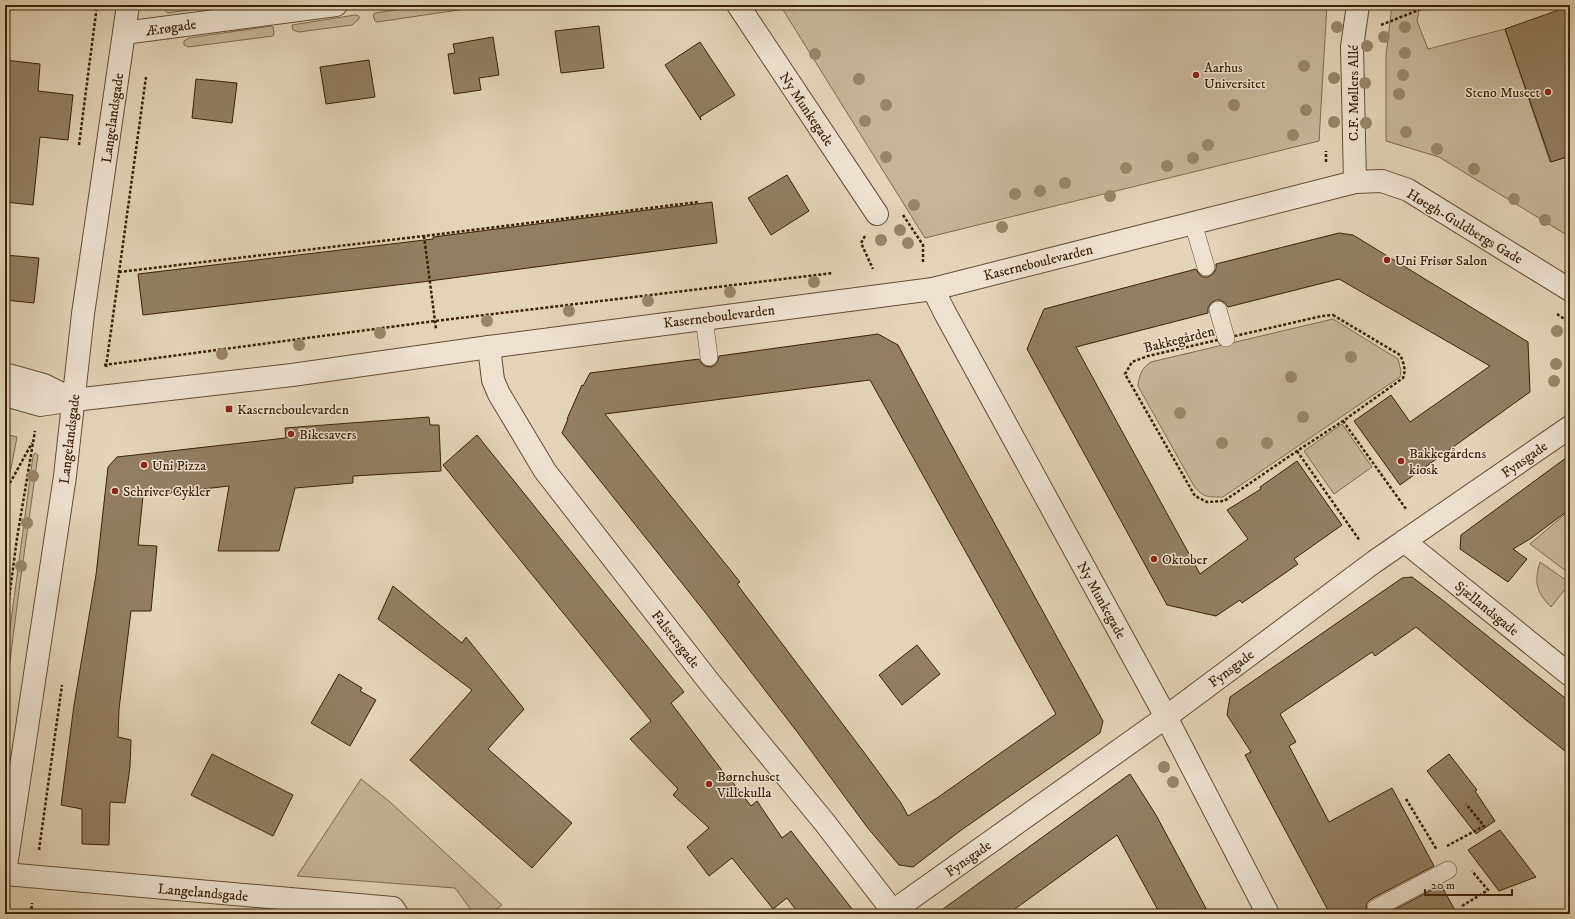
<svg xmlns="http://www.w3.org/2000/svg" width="1575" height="919" font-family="'IM FELL DW Pica',serif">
  <rect width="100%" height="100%" fill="#e3d3b7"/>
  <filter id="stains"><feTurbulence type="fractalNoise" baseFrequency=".005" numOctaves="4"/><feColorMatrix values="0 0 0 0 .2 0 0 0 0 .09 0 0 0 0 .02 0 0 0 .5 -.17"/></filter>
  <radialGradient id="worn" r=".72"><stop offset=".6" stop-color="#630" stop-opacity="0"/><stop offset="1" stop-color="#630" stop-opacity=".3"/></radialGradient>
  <path fill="#c7b599" stroke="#826b4f" d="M 166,5 L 225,5 L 168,13 L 165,11 Z
    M 428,5 L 488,5 L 486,6 L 377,22 L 375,21 L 373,15 L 375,13 Z
    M 780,5 L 1327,5 L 1319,141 L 925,238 Z
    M 1392,5 L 1420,5 L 1417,21 L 1428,49 L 1505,29 L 1550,162 L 1570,156 L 1570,237 L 1439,157 L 1386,141 L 1386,56 Z
    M 355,15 L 359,16 L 359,19 L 352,25 L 299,32 L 293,30 L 292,25 Z
    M 271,26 L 273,27 L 274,33 L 273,36 L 188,47 L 184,45 L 184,41 L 189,38 Z
    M 1333,319 L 1398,359 L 1401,371 L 1400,377 L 1223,497 C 1209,497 1203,498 1194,486 L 1138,386 C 1139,375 1142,368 1151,362 Z
    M 1342,424 L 1372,467 L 1334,494 L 1304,451 Z
    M 5,434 L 17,437 L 10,473 L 5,483 Z
    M 35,453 L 38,455 L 20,583 L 5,700 L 5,666 L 33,456 Z
    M 1570,510 L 1570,574 L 1530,544 Z
    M 1540,562 L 1570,583 L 1551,607 C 1536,592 1534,582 1540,562 Z
    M 361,779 L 390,802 L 502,905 L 489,914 L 474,914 L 455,888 L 297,876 Z"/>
  <path fill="#937e62" stroke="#3c2105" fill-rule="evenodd" d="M 1570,6 L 1570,156 L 1551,162 L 1505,29 Z
    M 599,26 L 604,68 L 561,73 L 555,31 Z
    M 493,37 L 499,75 L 479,78 L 481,90 L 454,94 L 448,54 L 455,53 L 453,44 Z
    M 700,42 L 735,95 L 700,117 L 701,120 L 665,65 Z
    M 5,60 L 40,64 L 38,91 L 73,95 L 68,140 L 40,137 L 33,205 L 5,202 Z
    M 369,60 L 375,97 L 326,104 L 320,67 Z
    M 196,79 L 237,83 L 232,123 L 192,118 Z
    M 787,175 L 809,211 L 771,235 L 748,198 Z
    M 712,202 L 717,243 L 422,282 L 143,315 L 138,274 L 433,239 L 433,237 Z
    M 1339,233 L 1353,235 L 1528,342 L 1530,392 L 1400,485 L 1354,421 L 1391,395 L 1410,422 L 1490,366 L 1339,279 L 1228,307 L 1225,303 L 1220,300 L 1216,300 L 1211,303 L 1208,308 L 1208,313 L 1076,347 L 1200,574 L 1248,539 L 1227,510 L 1261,489 L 1260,487 L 1297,461 L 1342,525 L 1294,559 L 1298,564 L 1242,603 L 1240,600 L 1216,616 L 1167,605 L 1027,349 L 1044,309 L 1196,269 L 1199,274 L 1203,277 L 1208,277 L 1213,274 L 1216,269 L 1216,264 Z
    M 5,255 L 39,258 L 34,303 L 5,300 Z
    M 878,334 L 898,345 L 947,437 L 1103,721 L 1100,733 L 960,831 L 913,867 L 899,865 L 867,827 L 798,733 L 701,607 L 562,433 L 568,419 L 567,419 L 582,385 L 583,386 L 590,373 L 699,359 L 701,363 L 705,366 L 711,367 L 715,365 L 718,361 L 719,356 ZM 870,380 L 1056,714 L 937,798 L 908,816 L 901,803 L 866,755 L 737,584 L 740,582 L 605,414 Z
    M 429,417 L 430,425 L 439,425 L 441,471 L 353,476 L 353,483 L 295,488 L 279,551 L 218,551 L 229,486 L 143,496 L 138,545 L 157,546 L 151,611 L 131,611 L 119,709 L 118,737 L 131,740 L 130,767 L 125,803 L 110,802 L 109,845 L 82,844 L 82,809 L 61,805 L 74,705 L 96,575 L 108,467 L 117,457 L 286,438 L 285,428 Z
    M 477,435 L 684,692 L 671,703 L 730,781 L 731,780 L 751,806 L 757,801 L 782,838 L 791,831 L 856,914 L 799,914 L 787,898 L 773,909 L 732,858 L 709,876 L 687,847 L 709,828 L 673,795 L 678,789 L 630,739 L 651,721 L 443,465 Z
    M 1570,455 L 1570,509 L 1530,539 L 1513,549 L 1527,559 L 1508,582 L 1460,549 L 1461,535 Z
    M 1412,577 L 1440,598 L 1570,702 L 1570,755 L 1526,720 L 1416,627 L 1375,656 L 1372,652 L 1280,714 L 1296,742 L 1289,746 L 1329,822 L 1392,788 L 1434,866 L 1371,899 L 1367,903 L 1366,907 L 1368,914 L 1330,914 L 1245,755 L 1251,752 L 1227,715 L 1230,697 L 1402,578 Z
    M 393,586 L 462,643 L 466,637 L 524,709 L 488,749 L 572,823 L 532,868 L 410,760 L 472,690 L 378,619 Z
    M 917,645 L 940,674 L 902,705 L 879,675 Z
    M 339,674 L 362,688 L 360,691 L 376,700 L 350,746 L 311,723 Z
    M 212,754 L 293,795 L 273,836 L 191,795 Z
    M 1449,754 L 1477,790 L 1475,791 L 1495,821 L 1476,834 L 1427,771 Z
    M 1130,774 L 1156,815 L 1209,914 L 1160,914 L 1117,835 L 1008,914 L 936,914 Z
    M 1500,830 L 1536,877 L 1499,891 L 1468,850 Z
    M 1441,885 L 1457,914 L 1386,914 Z"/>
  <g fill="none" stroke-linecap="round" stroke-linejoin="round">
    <defs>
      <path id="service" d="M 1193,223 L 1206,267
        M 1218,310 L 1226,338
        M 704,318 L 709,357
        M 1376,908 L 1448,870"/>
      <path id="minor" d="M 738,5 L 877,214
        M 124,33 L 336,5
        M 1355,182 L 1352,47 L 1358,5
        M 933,289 L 945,313 L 1166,717 L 1268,914
        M 489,347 L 493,380 L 499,394 L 545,471 L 710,683 L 825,823 L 895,914
        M 1404,541 L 1570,675
        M 5,874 L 393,908 L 397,914
        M 893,911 L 1166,717 L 1374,562 L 1570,427"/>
      <path id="tertiary" d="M 5,374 L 44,385 L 74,400
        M 5,395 L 40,405 L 74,400 L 292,375 L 489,347 L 933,289 L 1355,182 L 1382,181 L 1408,190 L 1570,290
        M 5,873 L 65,476 L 83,314 L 128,5"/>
    </defs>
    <use href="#service" stroke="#664e32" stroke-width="18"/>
    <use href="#minor" stroke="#664e32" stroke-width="24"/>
    <use href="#tertiary" stroke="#664e32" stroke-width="24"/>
    <path stroke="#3c2105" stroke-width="2.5" stroke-dasharray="3 2" stroke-linecap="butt" d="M 1381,25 L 1431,5
      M 79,145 L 97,5
      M 1326,162 L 1326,151
      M 903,215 L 923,245 L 923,264
      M 424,236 L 436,329
      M 865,236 L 861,243 L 873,269
      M 119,272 L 424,236 L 698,202
      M 1557,314 L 1570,323
      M 1333,315 L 1400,355 C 1404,363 1406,370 1403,378 L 1343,421 L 1297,451 L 1224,501 L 1207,502 L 1195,496 L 1125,374 L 1132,362 L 1148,356 L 1322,316 Z
      M 104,365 L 435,321 L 833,273
      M 106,367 L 146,77
      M 1343,421 L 1406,509
      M 1297,451 L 1360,541
      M 5,492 L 32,443
      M 5,630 L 17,538 L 35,431
      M 1406,799 L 1437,850
      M 1447,846 L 1484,826 L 1466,804
      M 39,850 L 62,685
      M 1462,906 L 1488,890 L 1472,871
      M 31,914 L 32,903"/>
    <use href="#service" stroke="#ede2d0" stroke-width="17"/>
    <use href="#minor" stroke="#ede2d0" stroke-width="22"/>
    <use href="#tertiary" stroke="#ede2d0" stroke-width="22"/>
  </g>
  <g fill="#9a8569">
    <circle cx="1337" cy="27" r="6"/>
    <circle cx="1405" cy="27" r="6"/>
    <circle cx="1384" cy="37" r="6"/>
    <circle cx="1367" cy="46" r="6"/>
    <circle cx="1405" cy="53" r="6"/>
    <circle cx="815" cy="54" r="6"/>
    <circle cx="1304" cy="66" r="6"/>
    <circle cx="1403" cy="75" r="6"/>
    <circle cx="1334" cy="78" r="6"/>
    <circle cx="859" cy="79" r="6"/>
    <circle cx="1365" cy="83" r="6"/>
    <circle cx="1399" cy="94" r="6"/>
    <circle cx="886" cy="105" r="6"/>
    <circle cx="1234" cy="105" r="6"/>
    <circle cx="1306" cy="110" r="6"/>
    <circle cx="865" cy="121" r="6"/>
    <circle cx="1334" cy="122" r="6"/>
    <circle cx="1366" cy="123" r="6"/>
    <circle cx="1406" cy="132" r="6"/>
    <circle cx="1293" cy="135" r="6"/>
    <circle cx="1208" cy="145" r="6"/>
    <circle cx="1437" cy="149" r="6"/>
    <circle cx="886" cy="157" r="6"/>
    <circle cx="1193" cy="158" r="6"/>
    <circle cx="1167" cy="166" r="6"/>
    <circle cx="1126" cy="168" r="6"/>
    <circle cx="1474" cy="169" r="6"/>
    <circle cx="1065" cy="183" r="6"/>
    <circle cx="1040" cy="191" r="6"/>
    <circle cx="1015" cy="194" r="6"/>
    <circle cx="1110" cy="196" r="6"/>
    <circle cx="1514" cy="199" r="6"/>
    <circle cx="914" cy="205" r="6"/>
    <circle cx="1545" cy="220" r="6"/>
    <circle cx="1002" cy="227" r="6"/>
    <circle cx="900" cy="230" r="6"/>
    <circle cx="881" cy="240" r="6"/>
    <circle cx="908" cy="243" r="6"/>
    <circle cx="814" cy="282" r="6"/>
    <circle cx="730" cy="292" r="6"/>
    <circle cx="648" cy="301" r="6"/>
    <circle cx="569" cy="311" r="6"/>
    <circle cx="487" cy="321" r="6"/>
    <circle cx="1557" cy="331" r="6"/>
    <circle cx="380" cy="333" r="6"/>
    <circle cx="299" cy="345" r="6"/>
    <circle cx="222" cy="354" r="6"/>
    <circle cx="1351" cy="357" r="6"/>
    <circle cx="1556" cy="364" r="6"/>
    <circle cx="1291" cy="377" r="6"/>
    <circle cx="1554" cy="381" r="6"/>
    <circle cx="1180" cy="413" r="6"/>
    <circle cx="1303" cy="417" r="6"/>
    <circle cx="1222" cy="443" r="6"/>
    <circle cx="1267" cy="443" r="6"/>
    <circle cx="33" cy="476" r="6"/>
    <circle cx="27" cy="523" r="6"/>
    <circle cx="21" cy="566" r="6"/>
    <circle cx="1164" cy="767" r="6"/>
    <circle cx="1173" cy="782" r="6"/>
  </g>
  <g fill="#8f2418" stroke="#ede2d0" stroke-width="1.5">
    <circle cx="1196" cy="75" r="4"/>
    <circle cx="1548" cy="92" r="4"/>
    <circle cx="1387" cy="260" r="4"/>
    <rect x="225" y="405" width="8" height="8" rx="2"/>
    <circle cx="291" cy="434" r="4"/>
    <circle cx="1401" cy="461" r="4"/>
    <circle cx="144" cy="465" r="4"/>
    <circle cx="115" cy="491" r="4"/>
    <circle cx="1154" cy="559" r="4"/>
    <circle cx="709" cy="784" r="4"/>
  </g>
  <g text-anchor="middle" stroke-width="3" stroke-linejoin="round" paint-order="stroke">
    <g font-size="14" fill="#3c2105" stroke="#ede2d0">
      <text transform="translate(171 27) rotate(-8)" y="5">Ærøgade</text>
      <text transform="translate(1353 93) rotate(-90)" y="5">C.F. Møllers Allé</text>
      <text transform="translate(807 109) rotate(56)" y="5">Ny Munkegade</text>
      <text transform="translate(112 118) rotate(-82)" y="5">Langelandsgade</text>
      <text transform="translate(1465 226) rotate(31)" y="5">Høegh-Guldbergs Gade</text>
      <text transform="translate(1038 262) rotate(-14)" y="5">Kaserneboulevarden</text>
      <text transform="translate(719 316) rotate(-7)" y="5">Kaserneboulevarden</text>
      <text transform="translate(1179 339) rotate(-14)" y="5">Bakkegården</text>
      <text transform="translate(69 439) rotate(-83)" y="5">Langelandsgade</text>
      <text transform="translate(1524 459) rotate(-35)" y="5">Fynsgade</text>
      <text transform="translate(1102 600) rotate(61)" y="5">Ny Munkegade</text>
      <text transform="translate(1487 608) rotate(39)" y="5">Sjællandsgade</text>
      <text transform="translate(676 639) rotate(52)" y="5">Falstersgade</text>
      <text transform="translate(1231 668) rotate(-37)" y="5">Fynsgade</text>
      <text transform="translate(968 858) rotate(-35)" y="5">Fynsgade</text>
      <text transform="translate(203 892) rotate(5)" y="5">Langelandsgade</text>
    </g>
    <g font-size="14" fill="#3c2105" stroke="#ede2d0" text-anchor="start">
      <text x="1204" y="72">Aarhus<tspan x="1204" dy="16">Universitet</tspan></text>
      <text x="1540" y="97" text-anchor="end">Steno Museet</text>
      <text x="1395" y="265">Uni Frisør Salon</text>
      <text x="237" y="414">Kaserneboulevarden</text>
      <text x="299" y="439">Bikesavers</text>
      <text x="1409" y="458">Bakkegårdens<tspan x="1409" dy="16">kiosk</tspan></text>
      <text x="152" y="470">Uni Pizza</text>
      <text x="123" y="496">Schriver Cykler</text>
      <text x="1162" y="564">Oktober</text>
      <text x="717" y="781">Børnehuset<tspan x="717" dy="16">Villekulla</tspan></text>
    </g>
  </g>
  <rect width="1575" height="919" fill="none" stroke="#e3d3b7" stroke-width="20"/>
  <rect x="6" y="6" width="1563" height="907" fill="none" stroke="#3c2105" stroke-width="2"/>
  <rect x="10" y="10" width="1555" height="899" fill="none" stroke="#3c2105"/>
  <path d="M1425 889v6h87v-6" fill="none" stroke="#3c2105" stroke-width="2"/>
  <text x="1431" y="889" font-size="12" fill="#3c2105" stroke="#ede2d0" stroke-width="3" paint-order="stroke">20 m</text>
  <rect width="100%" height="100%" filter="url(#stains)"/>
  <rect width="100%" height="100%" fill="url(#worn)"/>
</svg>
